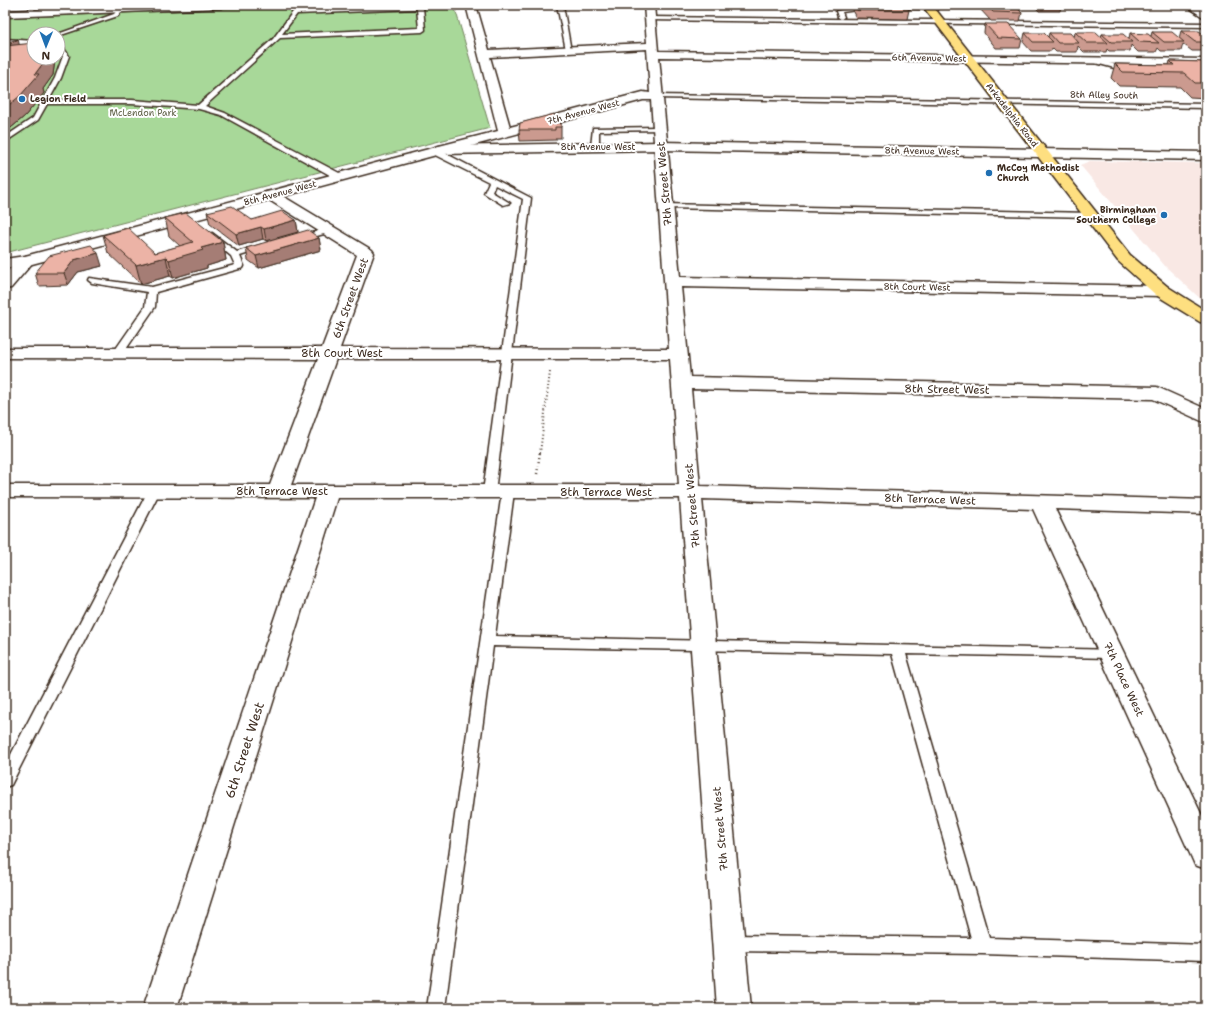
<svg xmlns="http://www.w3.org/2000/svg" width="1211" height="1013" font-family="'Shantell Sans',sans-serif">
  <rect width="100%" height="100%" fill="#fff"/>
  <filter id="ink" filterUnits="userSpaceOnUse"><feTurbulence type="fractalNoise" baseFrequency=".025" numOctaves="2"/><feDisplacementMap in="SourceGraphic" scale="8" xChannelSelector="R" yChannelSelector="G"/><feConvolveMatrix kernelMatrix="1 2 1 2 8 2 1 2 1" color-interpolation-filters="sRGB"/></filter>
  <g filter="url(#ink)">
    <path fill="#f9e8e4" d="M 1090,161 L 1206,163 L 1206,304 L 1165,266 L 1080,165 Z"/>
    <path fill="#a8d899" stroke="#72815c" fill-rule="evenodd" d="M 307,5 L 454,5 L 490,128 L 5,253 L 5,18 ZM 34,34 L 58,34 L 58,58 L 34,58 Z"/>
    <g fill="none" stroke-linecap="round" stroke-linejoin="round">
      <defs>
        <path id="lane" d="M 32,5 L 38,5 L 30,14 L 26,14 Z
          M 296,5 L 300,5 L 300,10 L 420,5 L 423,7 L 425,30 L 422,32 L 280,38 L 205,106 L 225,113 L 343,175 L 343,179 L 337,179 L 221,115 L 199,109 L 132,104 L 47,104 L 38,120 L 5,142 L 5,137 L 33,118 L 55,78 L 63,56 L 58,49 L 58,45 L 63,47 L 69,56 L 61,78 L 49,100 L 132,100 L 198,105 L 273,39 L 295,9 ZM 417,9 L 419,28 L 282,34 L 297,14 Z
          M 557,5 L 563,5 L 571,51 L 566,50 Z
          M 869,5 L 871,8 L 842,12 L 844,17 L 841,19 L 838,17 L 836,11 Z
          M 891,5 L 928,5 L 931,7 L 928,9 L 889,8 Z
          M 120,7 L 123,9 L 118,16 L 58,36 L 58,34 L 114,14 Z
          M 650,17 L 1206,23 L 1206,27 L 648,20 Z
          M 5,39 L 34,41 L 34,45 L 5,43 Z
          M 1094,59 L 1131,69 L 1132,70 L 1129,72 L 1092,62 L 1091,61 Z
          M 657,95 L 1206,104 L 1206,108 L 655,98 L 654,97 Z
          M 659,127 L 661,128 L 661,130 L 599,131 L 599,147 L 595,149 L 591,147 L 593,128 Z
          M 431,149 L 437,149 L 531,198 L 495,492 L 489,496 L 483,492 L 523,199 L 495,185 L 492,192 L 510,203 L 503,205 L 484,193 L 489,182 L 431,153 Z
          M 663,204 L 1090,213 L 1094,215 L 1090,217 L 666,208 L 663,208 Z
          M 328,228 L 332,230 L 331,232 L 299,241 L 295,238 Z
          M 212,233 L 237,252 L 261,245 L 265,248 L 240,256 L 244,266 L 243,268 L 156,292 L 155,307 L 122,355 L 114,355 L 113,353 L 145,307 L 147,292 L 92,283 L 88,280 L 89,278 L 152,287 L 235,265 L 231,256 L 209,238 L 208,236 Z
          M 154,487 L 160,491 L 13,781 L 11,785 L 5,787 L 5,766 L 148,491 Z
          M 508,488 L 514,492 L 495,636 L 1117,650 L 1119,653 L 1117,656 L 1112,658 L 906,654 L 989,938 L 1206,945 L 1206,961 L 982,954 L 730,951 L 724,949 L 721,943 L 724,937 L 730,935 L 971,938 L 892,654 L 493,646 L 445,1008 L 427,1008 L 502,492 Z"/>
        <path id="street" d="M 466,5 L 476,5 L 489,50 L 647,43 L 644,5 L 654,5 L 658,51 L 1206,59 L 1206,65 L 659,57 L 680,277 L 1162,286 L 1168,287 L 1170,291 L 1168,295 L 1162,296 L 681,287 L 690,377 L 1157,387 L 1206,409 L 1206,423 L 1153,399 L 691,389 L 700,486 L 1206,500 L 1206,514 L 1055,509 L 1206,824 L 1206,869 L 1195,865 L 1191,856 L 1033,509 L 702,499 L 751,1008 L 717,1008 L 680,498 L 337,498 L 177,1008 L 143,1008 L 315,498 L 5,497 L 5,485 L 270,485 L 318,359 L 5,358 L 5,348 L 322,348 L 357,255 L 266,198 L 264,195 L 266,192 L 276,192 L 372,250 L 374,253 L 340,348 L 669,349 L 651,100 L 643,100 L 445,153 L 435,153 L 433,150 L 435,147 L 498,131 ZM 647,49 L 650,93 L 643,92 L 510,127 L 490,57 ZM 336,359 L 670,359 L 679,485 L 291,485 Z
          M 1185,5 L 1197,5 L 1206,11 L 1206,19 Z
          M 26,256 L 32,258 L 34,261 L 11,288 L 5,289 L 5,274 L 20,258 Z"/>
        <path id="secondary" d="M 150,5 L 226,5 L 221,8 L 5,17 L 5,11 Z
          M 661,142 L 1206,152 L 1206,160 L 661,150 L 440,154 L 32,264 L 5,269 L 5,259 L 25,256 L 440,146 Z"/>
        <path id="primary" d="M 922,5 L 932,5 L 1130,255 L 1168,287 L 1206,311 L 1206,323 L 1200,322 L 1156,295 L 1118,261 Z"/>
      </defs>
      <use href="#lane" stroke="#3b2a1e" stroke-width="3"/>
      <use href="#street" stroke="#3b2a1e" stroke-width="3"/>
      <use href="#secondary" stroke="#3b2a1e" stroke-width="3"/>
      <use href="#primary" stroke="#3b2a1e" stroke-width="3"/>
      <path stroke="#3b2a1e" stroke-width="2" stroke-dasharray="1 2.5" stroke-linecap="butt" d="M 540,453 L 550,372"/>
      <path stroke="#3b2a1e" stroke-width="2.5" stroke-dasharray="1 3" stroke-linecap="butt" d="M 537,474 L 540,452"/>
      <use href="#lane" fill="#fff" fill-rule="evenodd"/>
      <use href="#street" fill="#fff" fill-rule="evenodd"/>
      <use href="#secondary" fill="#fff" fill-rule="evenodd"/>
      <use href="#primary" fill="#fedf80" fill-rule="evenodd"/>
    </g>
    <path fill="#cb9a8f" stroke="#3b2a1e" d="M 5,5 L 32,5 L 31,6 L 5,7 Z
      M 853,5 L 906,5 L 909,10 L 907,19 L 856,18 L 853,12 Z
      M 980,5 L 1028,5 L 1027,7 L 1017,7 L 1022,13 L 1020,21 L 991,21 L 979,8 Z
      M 1033,5 L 1061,5 L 1060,11 L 1039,11 Z
      M 985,24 L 1022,39 L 1020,48 L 996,48 L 984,33 Z
      M 1181,31 L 1206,36 L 1206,51 L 1192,51 L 1183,44 L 1181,51 L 1161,51 L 1158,48 L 1156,52 L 1138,52 L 1131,45 L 1130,51 L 1109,51 L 1107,49 L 1106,52 L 1084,52 L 1078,46 L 1077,52 L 1056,52 L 1052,48 L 1051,51 L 1031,51 L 1023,42 L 1025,33 L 1048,37 L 1049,33 L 1074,38 L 1075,32 L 1101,37 L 1102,34 L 1129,39 L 1130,33 L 1151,36 L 1152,32 L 1179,38 Z
      M 30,38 L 34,38 L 34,58 L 55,60 L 53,75 L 43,89 L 44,93 L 25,116 L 5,133 L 5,43 L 19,45 L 31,44 Z
      M 1170,61 L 1206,62 L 1206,98 L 1190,97 L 1180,87 L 1119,86 L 1111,78 L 1115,64 L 1169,65 Z
      M 554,123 L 561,123 L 561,138 L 556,138 L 556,140 L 520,141 L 519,130 Z
      M 207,212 L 252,220 L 296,220 L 298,232 L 266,241 L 263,239 L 239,246 L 210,224 Z
      M 165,218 L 223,242 L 226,260 L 207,266 L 207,268 L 173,278 L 170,276 L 141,284 L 108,253 L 103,235 L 155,253 L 180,246 L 169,236 Z
      M 319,238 L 321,250 L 259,268 L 248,260 L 246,248 Z
      M 102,266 L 78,272 L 68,285 L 39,286 L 35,273 Z"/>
    <path fill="#a57d74" stroke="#3b2a1e" d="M 18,39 L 20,48 L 7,46 Z
      M 47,58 L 54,58 L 55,60 L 53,75 L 43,89 L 44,93 L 25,116 L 5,133 L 5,108 L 35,74 Z
      M 296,220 L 298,232 L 266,241 L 264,229 Z
      M 261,227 L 263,239 L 239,246 L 236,234 Z
      M 319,238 L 321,250 L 259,268 L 256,256 Z
      M 223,242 L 226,260 L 207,266 L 207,268 L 173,278 L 169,260 L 201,248 Z
      M 98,253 L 102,266 L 78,272 L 68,285 L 64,273 L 74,260 Z
      M 166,257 L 170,276 L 141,284 L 136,265 Z"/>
    <path fill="#ecb3a6" stroke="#3b2a1e" d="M 854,5 L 906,5 L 909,10 L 857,10 Z
      M 986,5 L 1015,5 L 1022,13 L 993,12 Z
      M 985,24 L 1008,24 L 1022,39 L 998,38 Z
      M 1181,31 L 1199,31 L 1206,36 L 1206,42 L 1195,42 Z
      M 1075,32 L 1096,32 L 1108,43 L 1087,43 Z
      M 1152,32 L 1172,32 L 1184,42 L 1164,42 Z
      M 1025,33 L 1044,33 L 1053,42 L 1033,42 Z
      M 1049,33 L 1070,33 L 1079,43 L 1058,43 Z
      M 1130,33 L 1148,34 L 1159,43 L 1140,42 Z
      M 1102,34 L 1123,34 L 1132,42 L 1111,42 Z
      M 18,39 L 7,46 L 8,46 L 5,46 L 5,43 Z
      M 34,43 L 34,58 L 47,58 L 35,74 L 39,74 L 20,96 L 5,108 L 5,46 Z
      M 1170,61 L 1206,62 L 1206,83 L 1195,83 L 1184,73 L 1123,72 L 1115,64 L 1174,65 Z
      M 554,114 L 554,123 L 561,123 L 561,127 L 555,127 L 555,130 L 519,130 L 520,123 Z
      M 232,206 L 252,220 L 282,211 L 296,220 L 264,229 L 261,227 L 236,234 L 207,212 Z
      M 186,213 L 223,242 L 201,248 L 203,250 L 169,260 L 166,257 L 136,265 L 103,235 L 128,228 L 155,253 L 193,242 L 165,218 Z
      M 308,230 L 319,238 L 256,256 L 246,248 Z
      M 91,245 L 98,253 L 74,260 L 64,273 L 35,273 L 49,256 Z"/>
  </g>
  <g fill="#1f6fb2" stroke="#fff" stroke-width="1.5">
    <circle cx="22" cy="99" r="4"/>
    <circle cx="989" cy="173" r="4"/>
    <circle cx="1164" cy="215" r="4"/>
  </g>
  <g text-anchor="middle" stroke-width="4" stroke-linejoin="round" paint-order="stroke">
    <g font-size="9" fill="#3b2a1e" stroke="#fff">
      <text transform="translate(929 58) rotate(1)" y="3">6th Avenue West</text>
      <text transform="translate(1104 95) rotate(1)" y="3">8th Alley South</text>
      <text transform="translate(583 112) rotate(-15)" y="3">7th Avenue West</text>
      <text transform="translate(1012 115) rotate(52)" y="3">Arkadelphia Road</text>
      <text x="598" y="150">8th Avenue West</text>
      <text transform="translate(922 151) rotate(1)" y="3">8th Avenue West</text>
      <text transform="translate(280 193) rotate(-15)" y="3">8th Avenue West</text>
      <text transform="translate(917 287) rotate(1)" y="3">8th Court West</text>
    </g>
    <g font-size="9" font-weight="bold" fill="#3b2a1e" stroke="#fff" text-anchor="start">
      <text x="30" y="102">Legion Field</text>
      <text x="997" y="171">McCoy Methodist<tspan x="997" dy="10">Church</tspan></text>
      <text x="1156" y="213" text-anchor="end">Birmingham<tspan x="1156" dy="10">Southern College</tspan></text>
    </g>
    <g font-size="9" fill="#5c5e43" stroke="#fff">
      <text x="143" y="116">McLendon Park</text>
    </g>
    <g font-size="11" fill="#3b2a1e" stroke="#fff">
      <text transform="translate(664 184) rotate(-95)" y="4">7th Street West</text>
      <text transform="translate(350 298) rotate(-70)" y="4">6th Street West</text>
      <text x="342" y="357">8th Court West</text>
      <text transform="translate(947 389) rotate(1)" y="4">8th Street West</text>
      <text x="282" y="495">8th Terrace West</text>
      <text x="606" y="496">8th Terrace West</text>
      <text transform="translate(930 499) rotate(2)" y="4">8th Terrace West</text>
      <text transform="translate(692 506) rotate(-95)" y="4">7th Street West</text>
      <text transform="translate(1124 679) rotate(65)" y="4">7th Place West</text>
      <text transform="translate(720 829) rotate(-95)" y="4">7th Street West</text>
    </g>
    <g font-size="13" fill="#3b2a1e" stroke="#fff">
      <text transform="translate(244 750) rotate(-72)" y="5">6th Street West</text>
    </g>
  </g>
  <rect width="1211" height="1013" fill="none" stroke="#fff" stroke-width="20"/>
  <rect x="10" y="10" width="1191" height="993" fill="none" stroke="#3b2a1e" stroke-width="1.5" filter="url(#ink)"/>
  <g transform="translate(46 46) rotate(181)"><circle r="19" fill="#ffffff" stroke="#b1aaa5"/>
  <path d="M0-3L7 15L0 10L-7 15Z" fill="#1f6fb2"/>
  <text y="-6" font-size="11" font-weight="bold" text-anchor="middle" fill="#3b2a1e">N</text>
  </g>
</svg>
